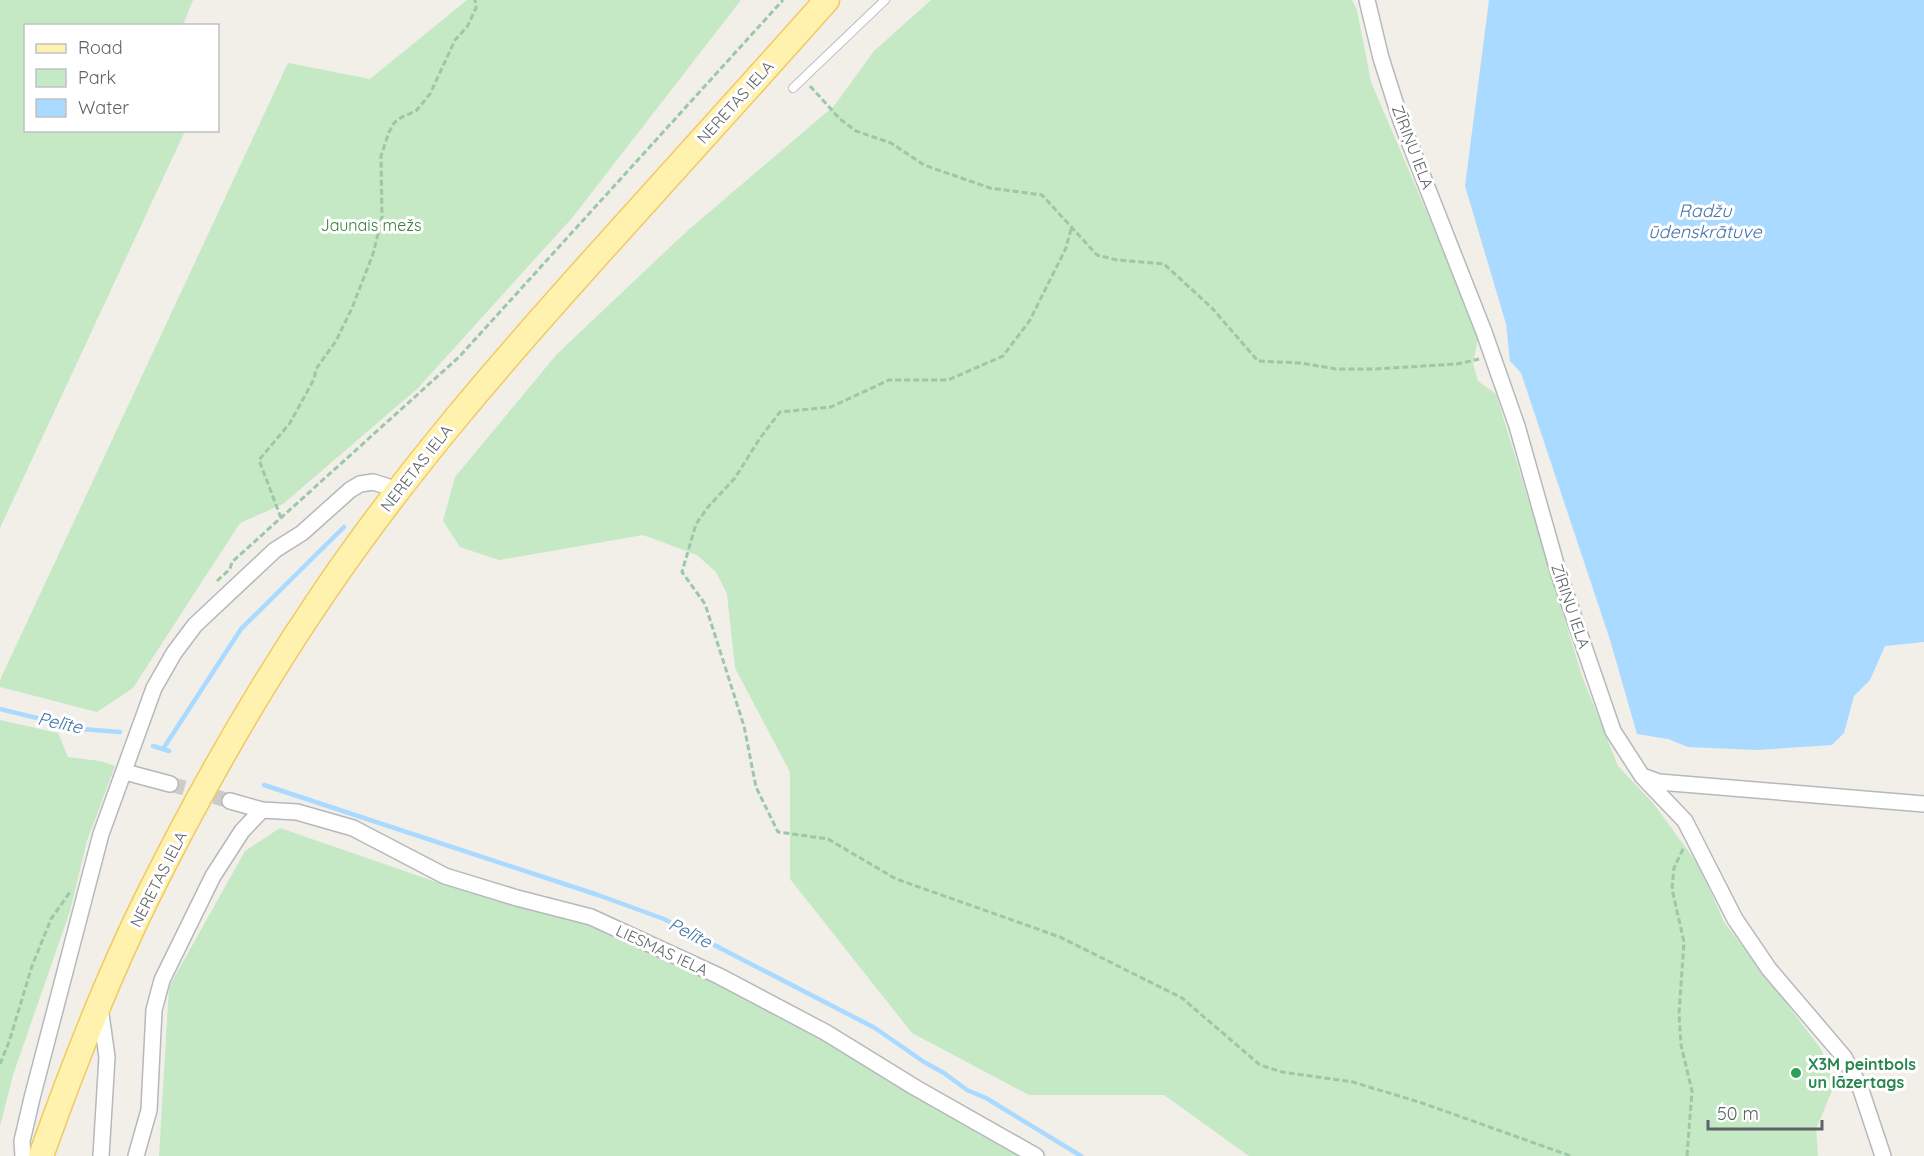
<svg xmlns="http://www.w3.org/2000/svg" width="1924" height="1156" font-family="Quicksand,sans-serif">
  <rect width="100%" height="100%" fill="#f1efe8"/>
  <path fill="#c5e8c5" d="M 0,0 L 193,0 L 183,25 L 26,26 L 26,130 L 185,131 L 0,528 Z
    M 467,0 L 741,0 L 572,218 L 417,389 L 283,504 L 240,523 L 133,688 L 97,712 L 0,687 L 0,680 L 288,63 L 370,79 Z
    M 931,0 L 1352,0 L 1357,10 L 1371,82 L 1428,215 L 1478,339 L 1473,363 L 1478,381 L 1496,394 L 1582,676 L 1618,766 L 1653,803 L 1700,867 L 1724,922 L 1821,1049 L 1834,1086 L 1816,1129 L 1818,1156 L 1249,1156 L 1164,1095 L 1029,1095 L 912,1033 L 790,879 L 790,772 L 735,668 L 727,594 L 716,572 L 697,555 L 643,535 L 499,560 L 460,547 L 443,521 L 455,477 L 557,354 L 686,232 L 834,106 L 874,51 Z
    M 0,720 L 58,733 L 68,757 L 100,761 L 115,766 L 87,841 L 70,911 L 13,1075 L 0,1126 Z
    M 280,828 L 442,884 L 515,906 L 588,925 L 715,983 L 821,1039 L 912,1095 L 1020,1156 L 159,1156 L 169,987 L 245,851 Z"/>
  <path fill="#aadaff" d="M 1489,0 L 1924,0 L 1924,642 L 1885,646 L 1870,680 L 1854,696 L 1844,733 L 1832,745 L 1757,750 L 1688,747 L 1668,739 L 1637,734 L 1610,640 L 1521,373 L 1510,361 L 1506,324 L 1465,186 Z"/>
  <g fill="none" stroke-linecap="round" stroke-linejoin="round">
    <path stroke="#aadaff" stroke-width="4.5" d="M 0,709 L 81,729 L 120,732
      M 153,746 L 169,751
      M 163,749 L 241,629 L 344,527
      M 264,785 L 598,895 L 664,919 L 875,1028 L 924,1062 L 944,1073 L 967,1090 L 986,1098 L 1081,1156"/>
    <path stroke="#ccccc8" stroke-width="15" stroke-dasharray="15 8" stroke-linecap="butt" d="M 170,784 L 230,801"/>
    <defs>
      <path id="lane" d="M 793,88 L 885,0"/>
      <path id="street" d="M 1367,0 L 1381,58 L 1401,121 L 1484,332 L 1517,426 L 1558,571 L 1613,731 L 1642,776 L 1685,821 L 1735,919 L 1769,969 L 1844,1057 L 1860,1087 L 1883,1156
        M 125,772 L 170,784
        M 1645,777 L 1659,782 L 1924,804
        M 230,801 L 262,810 L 297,812 L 353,828 L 445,876 L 517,898 L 591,917 L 719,976 L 825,1032 L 916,1088 L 1036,1156
        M 100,1007 L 107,1057 L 101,1156
        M 23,1156 L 22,1141 L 32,1098 L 101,834 L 154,688 L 174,653 L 195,625 L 275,550 L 302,533 L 350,490 L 360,484 L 373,482 L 386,486 L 396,492
        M 136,1156 L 149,1110 L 154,1010 L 162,980 L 213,876 L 242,831 L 262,810"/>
      <path id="primary" d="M 41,1156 C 72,1069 105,983 146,900 C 198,795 257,691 323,594 C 407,470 505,358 604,248 C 679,165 753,83 827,0"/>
    </defs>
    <use href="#lane" stroke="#b5b8bc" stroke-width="10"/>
    <use href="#street" stroke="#b5b8bc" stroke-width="18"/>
    <use href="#primary" stroke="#f2c960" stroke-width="27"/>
    <path stroke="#9cc7a9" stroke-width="3" stroke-dasharray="6 3" stroke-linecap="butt" d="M 810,86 L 840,119 L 856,131 L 891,143 L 924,165 L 990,188 L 1042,195 L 1097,255 L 1117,260 L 1164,264 L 1212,308 L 1258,361 L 1301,363 L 1336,369 L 1374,369 L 1457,364 L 1479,359
      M 1071,229 L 1066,248 L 1030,320 L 1003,356 L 948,380 L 889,380 L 831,407 L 780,412 L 760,438 L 735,478 L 708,507 L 696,524 L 682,572 L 705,604 L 744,726 L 756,787 L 778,832 L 828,839 L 896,879 L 1060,937 L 1182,998 L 1260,1065 L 1282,1072 L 1353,1082 L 1422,1103 L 1571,1156
      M 281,518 L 259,460 L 290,423 L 314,379 L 316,369 L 336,341 L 352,308 L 373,254 L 382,217 L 381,156 L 389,132 L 394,123 L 402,117 L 416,111 L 430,94 L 455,40 L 467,27 L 476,8 L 475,0
      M 217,581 L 230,569 L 232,562 L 459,357 L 783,0
      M 1683,849 L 1674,868 L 1672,889 L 1684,942 L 1679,1013 L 1681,1045 L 1692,1091 L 1687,1156
      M 0,1064 L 9,1042 L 32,966 L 51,919 L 70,892"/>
    <use href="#lane" stroke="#fff" stroke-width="8"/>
    <use href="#street" stroke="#fff" stroke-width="15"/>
    <use href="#primary" stroke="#fff2af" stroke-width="24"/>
  </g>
  <circle fill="#2e9e5b" stroke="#fff" stroke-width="2" cx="1796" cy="1073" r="6"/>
  <g text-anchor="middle" stroke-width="6" stroke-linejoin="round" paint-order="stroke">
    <g font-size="16" fill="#5f6368" stroke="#fff">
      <text transform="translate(735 102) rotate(-48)" y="6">NERETAS IELA</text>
      <text transform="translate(1413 147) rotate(69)" y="6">ZĪRIŅU IELA</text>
      <text transform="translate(416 468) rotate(-52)" y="6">NERETAS IELA</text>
      <text transform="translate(1571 606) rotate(71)" y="6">ZĪRIŅU IELA</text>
      <text transform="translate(158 879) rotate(-63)" y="6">NERETAS IELA</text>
      <text transform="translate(662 950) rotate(25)" y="6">LIESMAS IELA</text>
    </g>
    <g font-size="16" fill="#348238" stroke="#fff">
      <text x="371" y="231">Jaunais mežs</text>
    </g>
    <g font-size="16" font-weight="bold" fill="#27864d" stroke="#fff" text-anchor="start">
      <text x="1808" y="1070">X3M peintbols<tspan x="1808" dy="18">un lāzertags</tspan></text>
    </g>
    <g font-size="18" font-style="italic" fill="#4174aa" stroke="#fff">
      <text x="1705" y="217">Radžu<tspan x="1705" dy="21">ūdenskrātuve</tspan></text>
      <text transform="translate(60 723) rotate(12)" y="6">Pelīte</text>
      <text transform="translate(690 933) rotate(27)" y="6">Pelīte</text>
    </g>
  </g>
  <rect x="24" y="24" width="195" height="108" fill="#ffffff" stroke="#bfc1c3" stroke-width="1.5"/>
  <rect x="36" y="44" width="30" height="9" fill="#fff2af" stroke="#bfc1c3" stroke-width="1.5"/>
  <text x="78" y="54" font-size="18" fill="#5f6368">Road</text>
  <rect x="36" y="69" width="30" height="18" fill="#c5e8c5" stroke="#bfc1c3" stroke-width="1.5"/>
  <text x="78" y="84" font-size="18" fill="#5f6368">Park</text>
  <rect x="36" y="99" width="30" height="18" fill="#aadaff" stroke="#bfc1c3" stroke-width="1.5"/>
  <text x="78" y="114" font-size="18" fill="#5f6368">Water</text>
  <path d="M1708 1120v9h114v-9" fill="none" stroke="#5f6368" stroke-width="3"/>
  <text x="1717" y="1120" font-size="18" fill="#5f6368" stroke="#ffffff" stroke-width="4.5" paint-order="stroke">50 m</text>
</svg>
